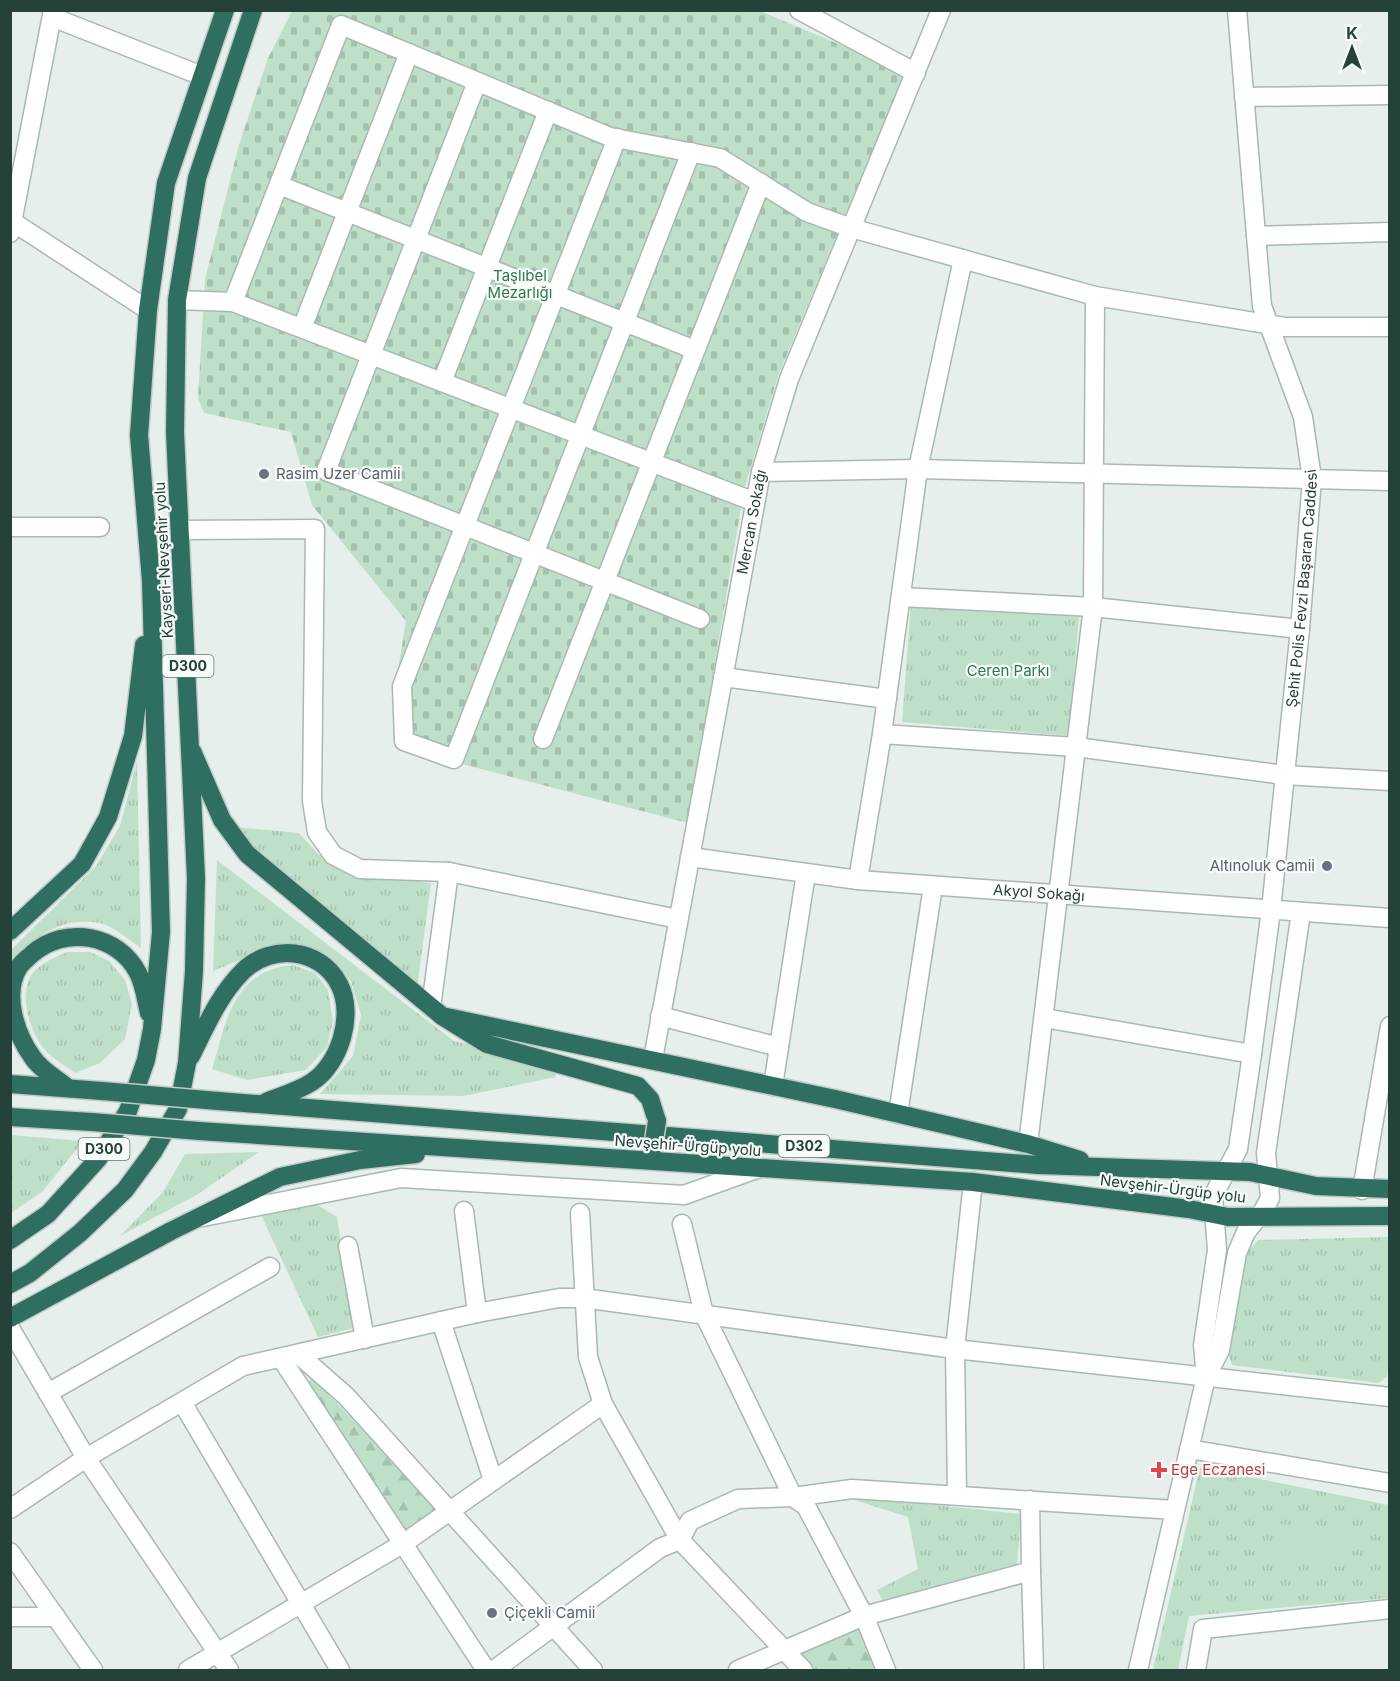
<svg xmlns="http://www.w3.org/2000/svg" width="1400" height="1681" font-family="Inter,sans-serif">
  <defs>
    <pattern id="grass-tufts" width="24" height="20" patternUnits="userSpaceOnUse" patternTransform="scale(1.5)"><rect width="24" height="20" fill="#bfe0c8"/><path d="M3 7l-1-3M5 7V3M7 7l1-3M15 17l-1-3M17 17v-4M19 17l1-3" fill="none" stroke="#a4c1ad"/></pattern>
    <pattern id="forest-firs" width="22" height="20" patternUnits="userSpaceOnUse" patternTransform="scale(1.5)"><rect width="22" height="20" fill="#bfe0c8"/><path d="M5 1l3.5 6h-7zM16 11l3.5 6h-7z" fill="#a4c1ad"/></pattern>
    <pattern id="cemetery-stones" width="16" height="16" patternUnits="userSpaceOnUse" patternTransform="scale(1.5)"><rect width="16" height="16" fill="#bfe0c8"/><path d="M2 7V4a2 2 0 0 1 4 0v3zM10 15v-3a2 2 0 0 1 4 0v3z" fill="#a4c1ad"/></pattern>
  </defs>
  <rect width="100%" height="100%" fill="#e6efeb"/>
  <path fill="url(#grass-tufts)" d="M 911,604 L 1079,617 L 1069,736 L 902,722 Z
    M 137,761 L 141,948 C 129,940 113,926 100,923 C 62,917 33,935 11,964 L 11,950 L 96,866 L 120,826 Z
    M 235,827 L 299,833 L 318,854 L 346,872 L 431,883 L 417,988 L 250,851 Z
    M 217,860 L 454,1041 L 555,1064 L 556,1077 L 463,1096 L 320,1094 L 353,1056 L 361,1015 L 351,981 L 333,961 L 300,944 L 271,947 L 213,971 Z
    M 68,952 L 90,952 L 109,961 L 125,980 L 132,1004 L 125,1039 L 100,1063 L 75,1073 C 66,1066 53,1059 45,1050 C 30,1033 18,995 32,974 C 41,963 55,957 68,952 Z
    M 293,965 L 315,973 L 328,990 L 333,1021 L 327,1047 L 306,1070 L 247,1080 L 212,1069 C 227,1020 232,971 293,965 Z
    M 11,1135 L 83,1141 L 42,1192 L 11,1213 Z
    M 259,1152 L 198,1194 L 120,1236 L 163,1192 L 185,1154 Z
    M 316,1204 L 337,1217 L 354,1328 L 318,1337 L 261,1215 Z
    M 1389,1237 L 1390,1353 L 1387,1377 L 1378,1383 L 1232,1365 L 1229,1356 L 1245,1255 L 1258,1240 Z
    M 1200,1467 L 1389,1505 L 1389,1598 L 1189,1616 L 1178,1670 L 1153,1670 Z
    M 839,1495 L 1021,1514 L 1017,1567 L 883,1601 L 877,1590 L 918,1569 L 908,1517 Z"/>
  <path fill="url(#forest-firs)" d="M 312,1377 L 441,1512 L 405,1531 L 307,1384 Z
    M 862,1622 L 881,1670 L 814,1670 L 794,1649 Z"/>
  <path fill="url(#cemetery-stones)" d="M 292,11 L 760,11 L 905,72 L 778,376 L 744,490 L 688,823 L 397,747 L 396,682 L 406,621 L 312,505 L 291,432 L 204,413 L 198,398 L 205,279 L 239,145 L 268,58 Z"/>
  <path fill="#bfe0c8" d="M 1279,1524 L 1346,1529 L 1344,1567 L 1276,1562 Z"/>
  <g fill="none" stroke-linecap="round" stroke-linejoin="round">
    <defs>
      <g id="minor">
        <path d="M 799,10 L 916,73"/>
        <path d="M 52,17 L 202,76"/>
        <path d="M 477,82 L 326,471 L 700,619"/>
        <path d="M 1244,97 L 1390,95"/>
        <path d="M 617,138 L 402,686 L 404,741 L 454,759 L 691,152"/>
        <path d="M 279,185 L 695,350"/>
        <path d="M 10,220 L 148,310"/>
        <path d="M 10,233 L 53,10"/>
        <path d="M 1256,236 L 1390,232"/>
        <path d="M 177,300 L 233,302 L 755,502"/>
        <path d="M 233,302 L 341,25 L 610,137 L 720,158 L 807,212 L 851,228 L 1095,296 L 1285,327 L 1390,327"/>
        <path d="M 302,328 L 409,53"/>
        <path d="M 442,382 L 548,111"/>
        <path d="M 761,472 L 918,469 L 1390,481"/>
        <path d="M 10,527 L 100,527"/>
        <path d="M 180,530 L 315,529 L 312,801 L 317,832 L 333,855 L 360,869 L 449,872 L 678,919"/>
        <path d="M 901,597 L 1093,607 L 1300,629"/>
        <path d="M 723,677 L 887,699"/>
        <path d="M 882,734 L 1076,747 L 1284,775 L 1390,781"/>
        <path d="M 543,739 L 761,183"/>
        <path id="s1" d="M 690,857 L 858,880 L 1390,918"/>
        <path d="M 858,880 L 882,734 L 918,469 L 963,259"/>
        <path d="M 431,1007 L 449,872"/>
        <path d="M 660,1016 L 779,1047 L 806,873"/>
        <path d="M 1044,1018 L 1252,1054"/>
        <path id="s2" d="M 653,1059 L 761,472 L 789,379 L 941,10"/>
        <path d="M 773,1086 L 779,1047"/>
        <path d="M 898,1114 L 933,886"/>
        <path d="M 1028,1144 L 1093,607 L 1095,296"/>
        <path d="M 1362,1190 L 1390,1026"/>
        <path d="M 464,1211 L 477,1313"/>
        <path d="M 580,1213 L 588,1357 L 603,1404 L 680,1540 L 803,1670"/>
        <path d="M 203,1217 L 401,1178 L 684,1195 L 759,1168"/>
        <path d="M 682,1224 L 704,1314 L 793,1497 L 806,1506 L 864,1616 L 886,1670"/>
        <path d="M 348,1246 L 365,1339"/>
        <path d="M 441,1321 L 493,1480"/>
        <path d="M 10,1328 L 86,1458 L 229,1670"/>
        <path d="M 298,1354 L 346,1396 L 593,1670"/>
        <path d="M 281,1358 L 486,1670"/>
        <path id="s3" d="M 1206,1377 L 1203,1345 L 1217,1250 L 1213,1196 L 1238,1149 L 1252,1054 L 1271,910 L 1300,629 L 1312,479 L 1303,417 L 1262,306 L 1237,10"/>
        <path d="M 48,1393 L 270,1267"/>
        <path d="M 182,1402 L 340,1670"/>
        <path d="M 1189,1449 L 1390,1483"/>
        <path d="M 957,1495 L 955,1349 L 973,1182"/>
        <path d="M 10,1509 L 86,1458 L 243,1366 L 477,1313 L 559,1298 L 583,1298 L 955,1349 L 1390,1397"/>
        <path d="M 10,1552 L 93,1670"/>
        <path d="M 1031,1571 L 1034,1670"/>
        <path d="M 10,1617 L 56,1617"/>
        <path d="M 188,1670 L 404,1543 L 603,1404"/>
        <path d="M 494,1670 L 660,1548 L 680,1540 L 690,1521 L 738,1499 L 793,1497 L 852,1489 L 1175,1510"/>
        <path d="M 738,1670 L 864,1616 L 1031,1571 L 1030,1500"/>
        <path d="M 1138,1670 L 1206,1377 L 1220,1350 L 1237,1253 L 1246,1232 L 1263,1211 L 1270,1198 L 1266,1153 L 1301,912"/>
        <path d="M 1196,1670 L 1203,1629 L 1390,1609"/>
      </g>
      <path id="highway" d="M 192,751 L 222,820 L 247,854 L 442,1016 L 487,1044 L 638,1086 L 650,1099 L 657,1121
        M 10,931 L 82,864 L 108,817 L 133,736 L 144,645
        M 442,1016 L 835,1099 L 1028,1144 L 1080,1160
        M 191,1056 C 206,1026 219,995 243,971 C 272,943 320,948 339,984 C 355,1014 340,1064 312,1082 C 298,1091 281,1096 266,1102
        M 10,1084 L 102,1091
        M 68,1088 C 57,1079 41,1070 33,1058 C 16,1035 2,994 19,967 C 22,962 28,958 32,954 C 65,925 118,934 138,973 C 144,984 146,1001 149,1013
        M 218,1101 L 1038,1165 L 1250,1172 L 1316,1186 L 1390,1189
        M 10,1117 L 92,1122
        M 199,1131 L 973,1182 L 1189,1209 L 1228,1217 L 1390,1216
        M 10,1240 L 48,1214 L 98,1159 L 128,1111 L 146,1060 L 152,1029 L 161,932 L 151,581 L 139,435 L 148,310 L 166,183 L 225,10
        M 10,1284 L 30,1273 L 80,1233 L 125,1190 L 153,1152 L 178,1109 L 187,1063 L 194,971 L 196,878 L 175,432 L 177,300 L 197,178 L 253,10
        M 10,1318 L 171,1231 L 280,1177 L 360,1160 L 416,1154"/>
    </defs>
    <use href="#minor" stroke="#a8b8b2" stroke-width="21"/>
    <use href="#highway" stroke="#c2cac8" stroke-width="21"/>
    <use href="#minor" stroke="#fff" stroke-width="18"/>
    <use href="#highway" stroke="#2f6f62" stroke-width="18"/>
    <defs>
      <path id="highway-bridge" d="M 102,1091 L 218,1101
        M 92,1122 L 199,1131
        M 653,1147 L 657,1121"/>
    </defs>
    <use href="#highway-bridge" stroke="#c2cac8" stroke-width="21" stroke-linecap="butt"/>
    <use href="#highway-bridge" stroke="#2f6f62" stroke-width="18"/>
  </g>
  <g fill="#6b7280" stroke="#f7fbf9" stroke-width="2">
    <circle cx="264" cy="474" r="6"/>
    <circle cx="1327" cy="866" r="6"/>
    <circle cx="492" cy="1613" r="6"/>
  </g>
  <path fill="#e0444e" stroke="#f7fbf9" stroke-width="2" d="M1156 1461h6v6h6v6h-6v6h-6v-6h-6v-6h6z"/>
  <g text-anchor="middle" stroke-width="4.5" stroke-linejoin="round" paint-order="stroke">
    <g fill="#f7fbf9" stroke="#637a73" stroke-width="1.5">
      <rect x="162.5" y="655" width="51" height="22" rx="4.5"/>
      <rect x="778.5" y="1135" width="51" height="22" rx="4.5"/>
      <rect x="78.5" y="1138" width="51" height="22" rx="4.5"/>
    </g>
    <g font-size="14" font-weight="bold" fill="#24423a">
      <text x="188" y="671">D300</text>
      <text x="804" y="1151">D302</text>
      <text x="104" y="1154">D300</text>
    </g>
    <g font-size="15" fill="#2d7a4b" stroke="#f7fbf9">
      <text x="520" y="281">Taşlıbel<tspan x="520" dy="17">Mezarlığı</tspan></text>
      <text x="1008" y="676">Ceren Parkı</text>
    </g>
    <g font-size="15" fill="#5b616d" stroke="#f7fbf9" text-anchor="start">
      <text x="276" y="479">Rasim Uzer Camii</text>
      <text x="1315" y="871" text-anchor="end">Altınoluk Camii</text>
      <text x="504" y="1618">Çiçekli Camii</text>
    </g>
    <g font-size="15" fill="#24423a" stroke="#f7fbf9">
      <text dy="5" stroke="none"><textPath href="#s2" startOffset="546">Mercan Sokağı</textPath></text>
      <text transform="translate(164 560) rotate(-93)" y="5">Kayseri-Nevşehir yolu</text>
      <text dy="5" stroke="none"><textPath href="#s3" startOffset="800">Şehit Polis Fevzi Başaran Caddesi</textPath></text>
      <text dy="5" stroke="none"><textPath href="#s1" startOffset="351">Akyol Sokağı</textPath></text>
      <text transform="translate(688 1146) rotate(4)" y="5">Nevşehir-Ürgüp yolu</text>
      <text transform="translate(1173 1189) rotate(7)" y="5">Nevşehir-Ürgüp yolu</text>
    </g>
    <g font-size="15" fill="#be3a42" stroke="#f7fbf9" text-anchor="start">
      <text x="1171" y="1475">Ege Eczanesi</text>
    </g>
  </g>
  <rect width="1400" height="1681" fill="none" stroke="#24423a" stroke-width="24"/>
  <g transform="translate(1352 48)" stroke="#f7fbf9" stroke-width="4.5" paint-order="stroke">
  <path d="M0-4.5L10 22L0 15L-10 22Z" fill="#24423a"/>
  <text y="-9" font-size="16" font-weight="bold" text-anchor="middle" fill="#24423a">K</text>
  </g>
</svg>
